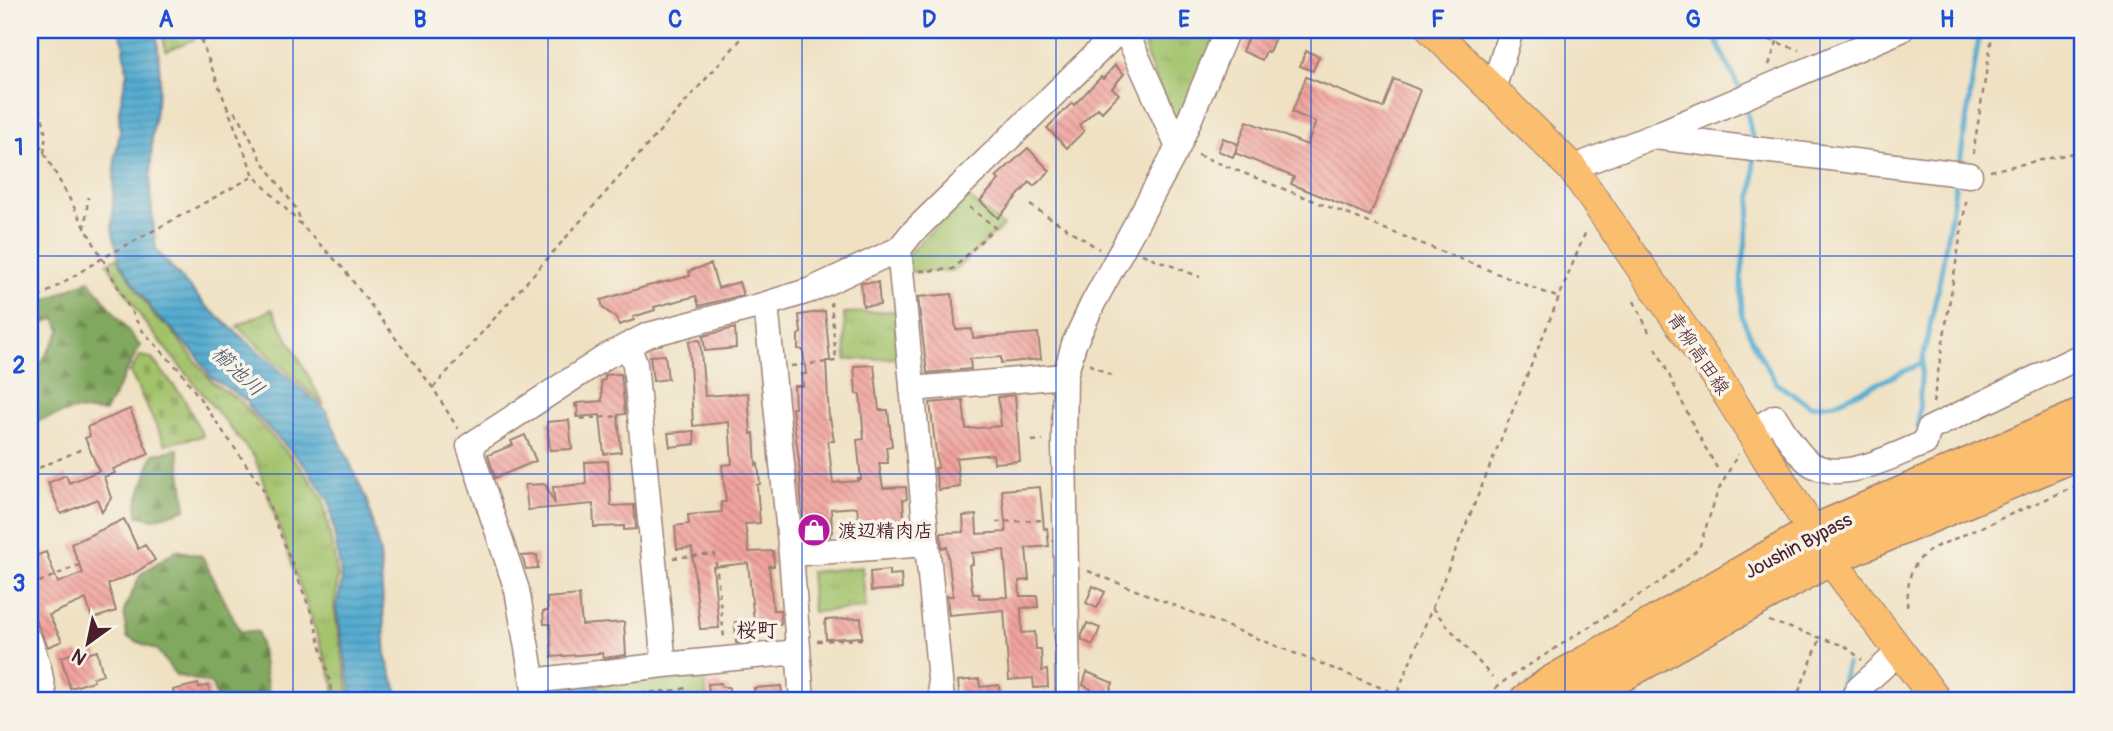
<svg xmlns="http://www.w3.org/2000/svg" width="2113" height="731" font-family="Pangolin,'Klee One',sans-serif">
  <defs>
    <pattern id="grass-tufts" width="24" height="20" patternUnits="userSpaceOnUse" patternTransform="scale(1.75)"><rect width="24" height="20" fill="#a2c26a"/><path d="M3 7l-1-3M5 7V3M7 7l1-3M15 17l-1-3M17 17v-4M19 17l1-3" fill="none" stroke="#8da65c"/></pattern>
    <pattern id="forest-firs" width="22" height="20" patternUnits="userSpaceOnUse" patternTransform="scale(1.75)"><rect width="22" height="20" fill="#81a85e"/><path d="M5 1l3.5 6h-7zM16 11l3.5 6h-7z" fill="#6c884e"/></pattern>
    <pattern id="cemetery-stones" width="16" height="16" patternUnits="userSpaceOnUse" patternTransform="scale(1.75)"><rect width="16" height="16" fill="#a2c26a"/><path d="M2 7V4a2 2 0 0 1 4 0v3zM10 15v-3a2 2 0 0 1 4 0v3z" fill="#8da65c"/></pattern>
    <pattern id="water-rules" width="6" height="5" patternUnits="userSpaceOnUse" patternTransform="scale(1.75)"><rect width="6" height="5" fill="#53abd0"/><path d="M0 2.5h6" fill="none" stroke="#478ba9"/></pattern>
    <pattern id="building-back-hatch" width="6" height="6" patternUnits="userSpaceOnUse" patternTransform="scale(1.75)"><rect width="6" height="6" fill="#f1a39e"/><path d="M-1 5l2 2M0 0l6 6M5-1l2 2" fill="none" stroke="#c58481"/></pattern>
  </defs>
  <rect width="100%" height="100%" fill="#f7f3e8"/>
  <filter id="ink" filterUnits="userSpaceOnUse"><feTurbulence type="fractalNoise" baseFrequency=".0143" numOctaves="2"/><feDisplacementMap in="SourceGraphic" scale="14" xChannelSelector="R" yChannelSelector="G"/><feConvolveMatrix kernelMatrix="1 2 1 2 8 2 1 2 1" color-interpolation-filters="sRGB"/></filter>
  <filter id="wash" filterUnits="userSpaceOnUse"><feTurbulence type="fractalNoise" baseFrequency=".00686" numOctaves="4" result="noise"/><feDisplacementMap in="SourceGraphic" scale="28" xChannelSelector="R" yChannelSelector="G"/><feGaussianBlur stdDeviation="1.57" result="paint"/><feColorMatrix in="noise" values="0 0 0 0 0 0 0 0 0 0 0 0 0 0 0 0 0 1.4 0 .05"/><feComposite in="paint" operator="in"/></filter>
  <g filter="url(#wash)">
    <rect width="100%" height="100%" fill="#efe1c2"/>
    <path fill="url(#grass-tufts)" stroke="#76704a" stroke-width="2" d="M 161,30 L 190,30 L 195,39 L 166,51 Z
      M 1142,30 L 1219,30 L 1179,131 L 1147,58 Z
      M 117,258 L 156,319 L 168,326 L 213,383 L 242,402 L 249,412 L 302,469 L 323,499 L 338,578 L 334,607 L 350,701 L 335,701 L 334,684 L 255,458 L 147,326 L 107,263 Z
      M 272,309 L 324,405 L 237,326 Z
      M 896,311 L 897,358 L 846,360 L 844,313 Z
      M 862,567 L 866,608 L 813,612 L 810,572 Z"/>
    <path fill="url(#forest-firs)" stroke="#666444" stroke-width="2" d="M 89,280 L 140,346 L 105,412 L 74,410 L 30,423 L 30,378 L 35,373 L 61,330 L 55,318 L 44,323 L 30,321 L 30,308 Z
      M 178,449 L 186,509 L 154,519 L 138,516 L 137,503 L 153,454 Z
      M 176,550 L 202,556 L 240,631 L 258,632 L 270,701 L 219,701 L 216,698 L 212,684 L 176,675 L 157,650 L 127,637 L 124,610 L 141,574 Z"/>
    <path fill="url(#cemetery-stones)" stroke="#76704a" stroke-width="2" d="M 140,356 L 151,358 L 183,397 L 203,436 L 165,444 L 130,372 Z"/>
    <path fill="#a2c26a" stroke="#76704a" stroke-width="2" d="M 967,196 L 1003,226 L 954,271 L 910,272 L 905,257 Z
      M 704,674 L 707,701 L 599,701 L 597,684 Z"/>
    <path fill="url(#water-rules)" stroke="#4e657e" stroke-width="2" d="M 118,30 L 157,30 L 160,79 L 152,137 L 150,192 L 156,250 L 206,306 L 326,410 L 367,501 L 380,554 L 386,658 L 401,701 L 353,701 L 336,608 L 342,581 L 329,501 L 306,467 L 250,409 L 247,401 L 211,377 L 197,356 L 169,326 L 158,318 L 120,263 L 112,228 L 115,157 L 120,132 L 119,110 L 127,72 L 123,40 Z
      M 597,684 L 599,701 L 551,701 L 550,689 Z"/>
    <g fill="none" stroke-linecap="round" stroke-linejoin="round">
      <path stroke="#53abd0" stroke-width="5" d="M 1711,30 L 1740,90
        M 1745,102 L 1753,141
        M 1753,154 L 1754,179 L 1741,279 L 1742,317 L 1756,348 L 1777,384 L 1811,406 L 1835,403 L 1922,363
        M 1959,169 L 1980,30
        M 1918,427 L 1922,363 L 1940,279 L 1956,182
        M 1836,701 L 1847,664"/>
    </g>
    <g id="blocks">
      <path fill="url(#building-back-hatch)" fill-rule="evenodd" d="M 1251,30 L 1278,30 L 1269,52 L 1266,51 L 1262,60 L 1242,51 Z
        M 1306,51 L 1319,56 L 1313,71 L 1300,66 Z
        M 1115,65 L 1124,74 L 1112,88 L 1119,94 L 1102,112 L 1098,108 L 1079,125 L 1084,131 L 1067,148 L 1047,128 L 1072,103 L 1074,105 L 1101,77 L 1103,79 Z
        M 1306,77 L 1383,108 L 1394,79 L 1420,90 L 1370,216 L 1291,184 L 1294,177 L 1235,153 L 1247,121 L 1307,145 L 1316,122 L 1292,112 Z
        M 1223,138 L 1238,144 L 1233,157 L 1218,151 Z
        M 1028,148 L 1050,171 L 1034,186 L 1030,182 L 998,218 L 980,201 L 999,180 L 996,177 Z
        M 711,264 L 718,288 L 739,282 L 743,295 L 699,306 L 696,296 L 654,307 L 655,310 L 633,317 L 634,320 L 619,325 L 616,318 L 603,308 L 601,300 L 648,286 L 690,276 L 689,271 Z
        M 878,282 L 880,305 L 863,306 L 861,283 Z
        M 952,294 L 956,330 L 972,329 L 973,338 L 1038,333 L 1041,359 L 1001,363 L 1001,357 L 970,359 L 971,369 L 927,373 L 918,297 Z
        M 825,311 L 830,361 L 826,361 L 829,419 L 830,418 L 834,441 L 828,441 L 833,483 L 858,481 L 858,479 L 861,479 L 857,440 L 864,439 L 860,394 L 856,394 L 854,366 L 874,365 L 879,410 L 888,410 L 892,446 L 886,447 L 888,463 L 879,463 L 883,488 L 906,487 L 907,499 L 903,500 L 905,531 L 886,532 L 885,522 L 859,525 L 857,507 L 831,509 L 832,532 L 830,534 L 830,536 L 815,537 L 814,529 L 803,529 L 799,461 L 792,408 L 795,408 L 794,386 L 803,386 L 802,374 L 806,374 L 803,350 L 798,349 L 798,335 L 801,333 L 799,315 Z
        M 735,328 L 736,348 L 705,351 L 703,336 Z
        M 700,340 L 705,396 L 748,393 L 751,434 L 754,433 L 756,465 L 758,464 L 760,484 L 757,485 L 760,523 L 745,524 L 749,552 L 773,551 L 774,566 L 769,566 L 773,610 L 780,610 L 781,624 L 757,626 L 758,641 L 736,643 L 735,622 L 754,621 L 748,563 L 713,567 L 719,628 L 700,629 L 692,548 L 677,549 L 675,526 L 689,524 L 688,515 L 722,512 L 721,502 L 726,502 L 722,465 L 732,464 L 729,422 L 693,426 L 689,341 Z
        M 665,355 L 668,379 L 653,381 L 650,356 Z
        M 621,374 L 625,414 L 618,415 L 621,452 L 604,454 L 600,415 L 578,417 L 577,403 L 602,401 L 601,381 L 605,380 L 605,375 Z
        M 1015,395 L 1020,461 L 994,463 L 993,454 L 956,458 L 960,487 L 938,490 L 935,468 L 938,468 L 930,403 L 963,400 L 966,429 L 1001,426 L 998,397 Z
        M 130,409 L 149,454 L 113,469 L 115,473 L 104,477 L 111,498 L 102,512 L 97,499 L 61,514 L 48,483 L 66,475 L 69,483 L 99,471 L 85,438 L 90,436 L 87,427 Z
        M 569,420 L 572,449 L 550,450 L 547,422 Z
        M 694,431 L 695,444 L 670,447 L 668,433 Z
        M 525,435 L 536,461 L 495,478 L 488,455 L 513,445 L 511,441 Z
        M 608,461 L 611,506 L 634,505 L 636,529 L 624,530 L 624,526 L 594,527 L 593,504 L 528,510 L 525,485 L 545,484 L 555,504 L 553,487 L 586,484 L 585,462 Z
        M 1040,487 L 1044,529 L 1047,528 L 1049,546 L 1026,548 L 1029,580 L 1019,581 L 1020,596 L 1037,596 L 1038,607 L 1021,608 L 1022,633 L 1035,632 L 1036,649 L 1041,649 L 1042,671 L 1047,670 L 1048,687 L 1034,688 L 1033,678 L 1009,680 L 1004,610 L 949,615 L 947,596 L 953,596 L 947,547 L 942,548 L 941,533 L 964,532 L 963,516 L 976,515 L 977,534 L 1006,532 L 1002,490 ZM 1004,550 L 1008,597 L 979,598 L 979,594 L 973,594 L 969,565 L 973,564 L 972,553 Z
        M 124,519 L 138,549 L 145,545 L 155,560 L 133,574 L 108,584 L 116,611 L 92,619 L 86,599 L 49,615 L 62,641 L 48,647 L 30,609 L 30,558 L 46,552 L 58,583 L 83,573 L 71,544 Z
        M 537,555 L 538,568 L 526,569 L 522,556 Z
        M 889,570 L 889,575 L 901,574 L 902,589 L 871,591 L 870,572 Z
        M 1093,586 L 1105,592 L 1097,608 L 1086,603 Z
        M 579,595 L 582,625 L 624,622 L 626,655 L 603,658 L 602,653 L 552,657 L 550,624 L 544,624 L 543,611 L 548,611 L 547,598 Z
        M 861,618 L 862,637 L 826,639 L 825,620 Z
        M 1087,623 L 1100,628 L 1093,645 L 1082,640 L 1082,635 Z
        M 97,651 L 103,675 L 93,678 L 94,681 L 70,688 L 61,657 L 79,652 L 80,656 Z
        M 1087,672 L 1113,683 L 1106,701 L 1086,701 L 1091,689 L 1083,685 Z
        M 979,679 L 980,687 L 999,685 L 1001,701 L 960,701 L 958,681 Z
        M 721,683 L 722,687 L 729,687 L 730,701 L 710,701 L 708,684 Z
        M 198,684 L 199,687 L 208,686 L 211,698 L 196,701 L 175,701 L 173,690 Z
        M 781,686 L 783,701 L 756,701 L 754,688 Z"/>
    </g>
  </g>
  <g filter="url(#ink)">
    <use href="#blocks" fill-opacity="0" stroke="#9c8076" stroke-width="2"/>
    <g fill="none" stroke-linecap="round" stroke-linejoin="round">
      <defs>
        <path id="minor" d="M 1125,30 L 1178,147
          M 1493,90 L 1511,30
          M 1655,137 L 1970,175
          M 1572,168 L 1651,137 L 1901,30
          M 899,249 L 942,701
          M 766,304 L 791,554 L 802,701
          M 628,345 L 635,364 L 664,665
          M 912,389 L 1065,376
          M 1751,432 L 1775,417 C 1785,432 1793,449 1807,461 C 1839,487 1892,455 1925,443 L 1929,429 L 2083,355
          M 791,554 L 927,544
          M 30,641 L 39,668 L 45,701
          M 533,681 L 664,665 L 798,652
          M 536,701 L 517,590 L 469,446 L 607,356 L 648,335 L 766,304 L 811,290 L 899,249 L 911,234 L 1120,30
          M 1068,701 L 1064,440 L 1065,376 L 1074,344 L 1093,303 L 1178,147 L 1227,30
          M 1852,701 L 1857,690 L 1899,652"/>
        <path id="major" d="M 1432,30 L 1572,168 L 1717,377 L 1829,558 L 1937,701"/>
        <path id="highway" d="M 1527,701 L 1551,684 L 1813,533 L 2083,416
          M 1573,701 L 1829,558 L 2083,450"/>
      </defs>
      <use href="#minor" stroke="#9c8076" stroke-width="27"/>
      <use href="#major" stroke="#9c8076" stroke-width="32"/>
      <use href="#highway" stroke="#9c8076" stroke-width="38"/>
      <path stroke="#9c8076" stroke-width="2.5" stroke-dasharray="5 5" stroke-linecap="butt" d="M 197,30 L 254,176 L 342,267 L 433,388 L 458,429
        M 1741,30 L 1799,50
        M 203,41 L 217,30
        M 1769,65 L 1781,30
        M 30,91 C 42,113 48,127 44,153
        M 226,106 L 239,116 L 261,159 L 297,210 L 301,223
        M 30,127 L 141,329 L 182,373 L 262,487 L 313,617 L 330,681 L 332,701
        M 1973,154 L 1993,30
        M 1198,155 L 1559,298
        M 1990,171 L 2083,151
        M 1030,205 L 1099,249
        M 85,229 L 88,197
        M 1142,254 L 1200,277
        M 920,271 L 953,269 L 995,227 L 968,206
        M 1634,301 L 1649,332
        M 30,303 L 101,259 L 254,176
        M 1656,348 L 1696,431 L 1717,468
        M 1089,364 L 1114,377
        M 791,366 L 836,361 L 831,302
        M 433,388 L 749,30
        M 575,403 L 577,419 L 621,416
        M 1933,403 L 1967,196
        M 1032,441 L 1043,440
        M 30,472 L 82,449
        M 996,522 L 1044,520
        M 673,558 L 715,554 L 724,638
        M 1088,571 L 1397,694
        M 30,586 L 79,565
        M 1907,607 C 1909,578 1907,566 1933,548 L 2083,483
        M 1432,608 L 1492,677
        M 1769,621 L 1845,646 L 1862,660
        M 817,641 L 862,639
        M 614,701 L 616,697 L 620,695 L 680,690 L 685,688 L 687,684
        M 1394,701 L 1586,231
        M 1479,701 L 1507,679 L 1663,580 L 1699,548 L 1718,491 L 1738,454
        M 1795,701 L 1821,637"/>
      <use href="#minor" stroke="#fff" stroke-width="24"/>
      <use href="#major" stroke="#fbbd6e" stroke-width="30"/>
      <use href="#highway" stroke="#fbbd6e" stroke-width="35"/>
    </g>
  </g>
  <path fill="none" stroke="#1d4ed8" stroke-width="2" stroke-opacity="0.55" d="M 293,30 L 293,701M 548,30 L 548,701M 802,30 L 802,701M 1056,30 L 1056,701M 1311,30 L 1311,701M 1565,30 L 1565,701M 1820,30 L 1820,701M 30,256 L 2083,256M 30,474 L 2083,474"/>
  <defs>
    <symbol id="shop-disc" viewBox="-11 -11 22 22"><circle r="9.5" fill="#b5179e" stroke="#f7f3e8"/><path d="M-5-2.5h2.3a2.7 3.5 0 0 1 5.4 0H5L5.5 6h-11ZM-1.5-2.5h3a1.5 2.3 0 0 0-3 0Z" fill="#fff"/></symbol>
  </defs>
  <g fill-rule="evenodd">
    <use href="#shop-disc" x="795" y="511" width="38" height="38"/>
  </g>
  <g text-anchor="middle" stroke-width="7" stroke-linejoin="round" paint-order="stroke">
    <g font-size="19" fill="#4a1f2b" stroke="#f7f3e8">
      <text transform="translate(1699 353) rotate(56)" y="7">青柳高田線</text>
      <text transform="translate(1798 545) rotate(-28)" y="7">Joushin Bypass</text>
    </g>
    <g font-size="19" font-weight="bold" fill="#4a1f2b" stroke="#f7f3e8" text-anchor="start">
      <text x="838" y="537">渡辺精肉店</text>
    </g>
    <g font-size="21" font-style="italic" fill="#4e576d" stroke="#f7f3e8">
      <text transform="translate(238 371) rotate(43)" y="7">櫛池川</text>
    </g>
    <g font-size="21" font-weight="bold" fill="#4a1f2b" stroke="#f7f3e8">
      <text x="757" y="637">桜町</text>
    </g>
  </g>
  <rect width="2113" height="731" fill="none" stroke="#f7f3e8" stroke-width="77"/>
  <g transform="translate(88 643) rotate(213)" stroke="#f7f3e8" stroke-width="5" paint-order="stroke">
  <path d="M0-5L12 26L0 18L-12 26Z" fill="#4a1f2b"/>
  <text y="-10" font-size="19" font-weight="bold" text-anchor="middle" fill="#4a1f2b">N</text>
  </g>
  <rect x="38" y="38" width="2036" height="654" fill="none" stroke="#1d4ed8" stroke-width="2.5"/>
  <g font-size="23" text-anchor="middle" font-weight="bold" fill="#1d4ed8">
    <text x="166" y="27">A</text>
    <text x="420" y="27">B</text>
    <text x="675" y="27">C</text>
    <text x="929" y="27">D</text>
    <text x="1184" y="27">E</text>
    <text x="1438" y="27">F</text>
    <text x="1693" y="27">G</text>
    <text x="1947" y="27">H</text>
    <text x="19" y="155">1</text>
    <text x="19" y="373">2</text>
    <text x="19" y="591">3</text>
  </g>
</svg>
